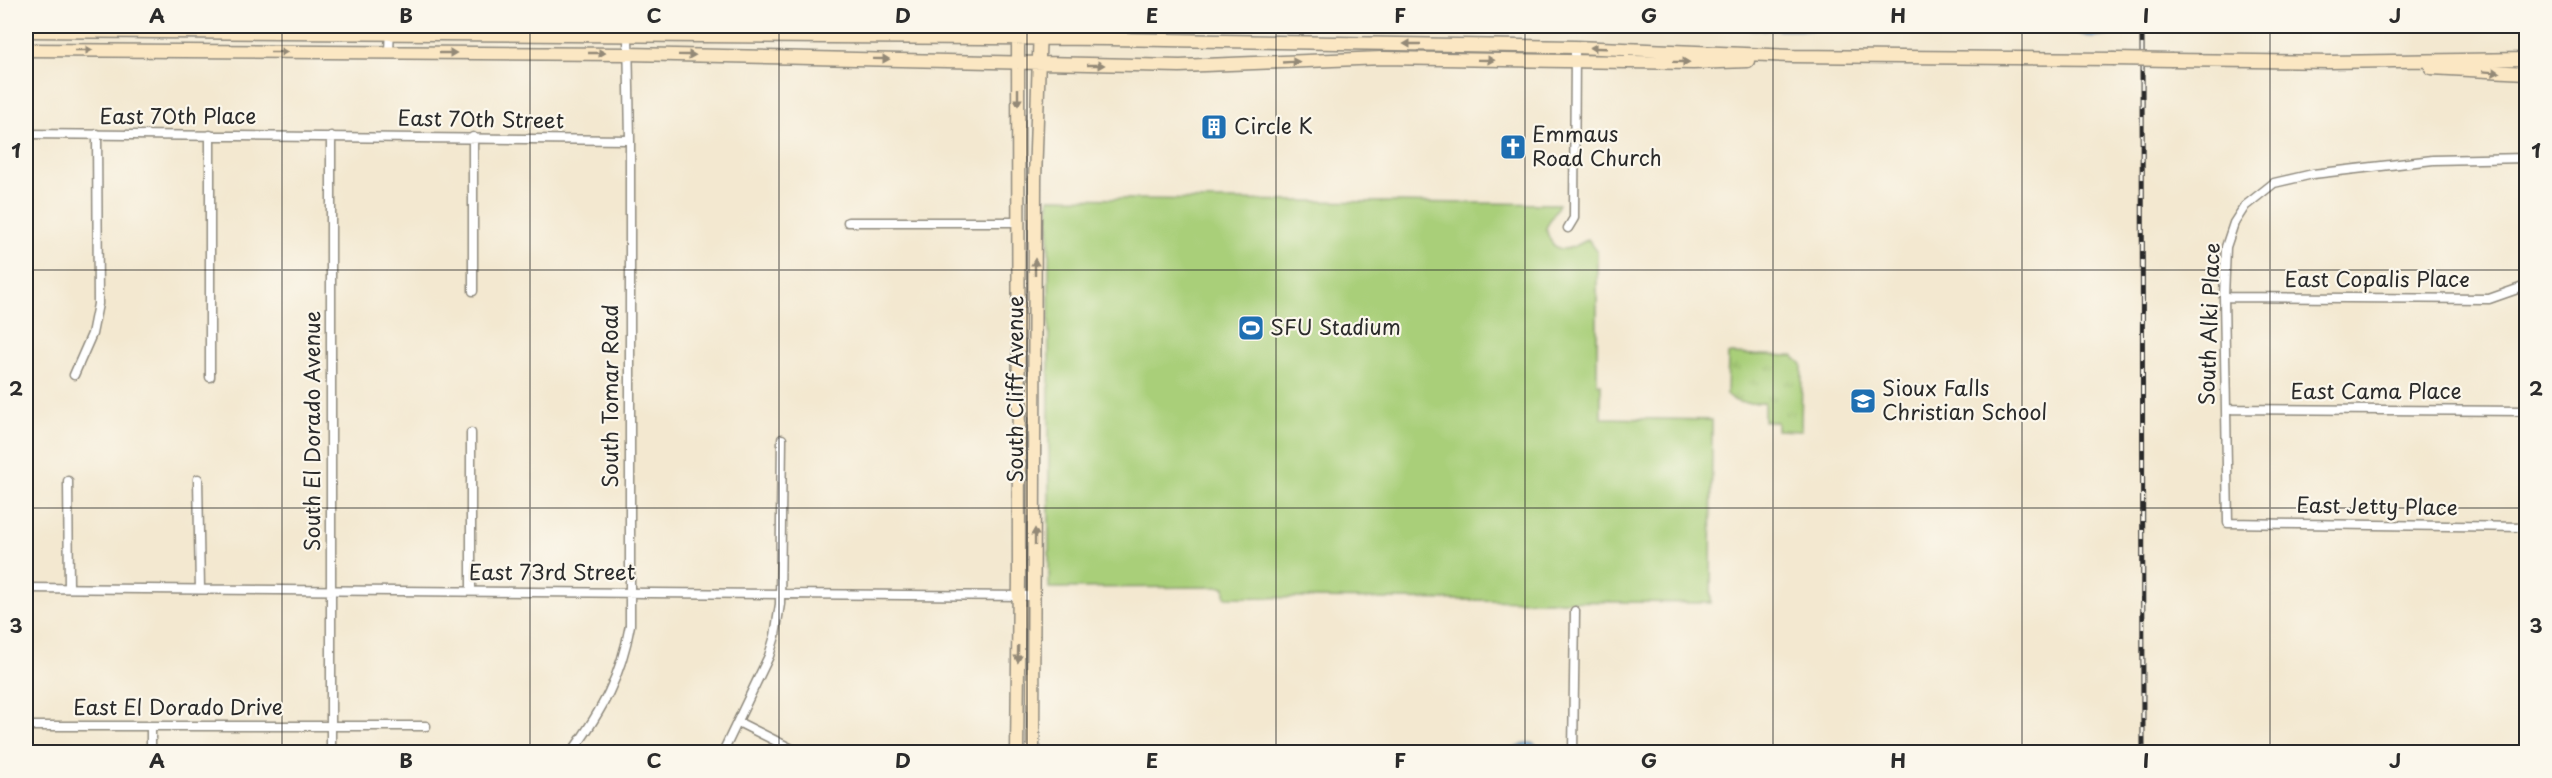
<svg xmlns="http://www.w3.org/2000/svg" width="2552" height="778" font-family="'Playpen Sans',sans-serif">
  <defs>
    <pattern id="grass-tufts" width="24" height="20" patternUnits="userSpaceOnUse" patternTransform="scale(1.5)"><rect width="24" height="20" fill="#a9cf79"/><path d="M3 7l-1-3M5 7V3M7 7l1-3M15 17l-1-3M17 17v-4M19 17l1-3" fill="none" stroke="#92b269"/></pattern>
    <pattern id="water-rules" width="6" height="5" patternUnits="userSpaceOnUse" patternTransform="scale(1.5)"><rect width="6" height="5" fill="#79bcef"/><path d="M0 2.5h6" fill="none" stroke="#6399c2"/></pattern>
  </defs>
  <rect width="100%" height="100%" fill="#fbf7ec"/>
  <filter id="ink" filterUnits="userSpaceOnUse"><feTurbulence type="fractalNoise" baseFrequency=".0167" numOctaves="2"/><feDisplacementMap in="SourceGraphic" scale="12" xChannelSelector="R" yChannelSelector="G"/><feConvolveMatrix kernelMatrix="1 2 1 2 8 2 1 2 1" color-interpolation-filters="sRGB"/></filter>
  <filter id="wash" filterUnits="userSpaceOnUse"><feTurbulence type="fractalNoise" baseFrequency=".008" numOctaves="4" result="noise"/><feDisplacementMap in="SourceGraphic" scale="24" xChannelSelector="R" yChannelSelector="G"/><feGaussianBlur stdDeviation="1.35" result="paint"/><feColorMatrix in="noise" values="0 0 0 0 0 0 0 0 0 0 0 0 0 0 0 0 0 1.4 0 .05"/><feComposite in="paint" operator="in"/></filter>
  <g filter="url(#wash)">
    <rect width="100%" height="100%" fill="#f3e8d0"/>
    <path fill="url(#grass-tufts)" stroke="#6a7d52" stroke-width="1.5" d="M 1728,354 L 1793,356 L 1802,364 L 1801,431 L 1777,430 L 1777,422 L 1764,421 L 1764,403 C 1750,403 1736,406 1727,394 Z"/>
    <path fill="#a9cf79" stroke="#6a7d52" stroke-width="1.5" d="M 1049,198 L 1559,204 L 1546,228 C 1552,256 1568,252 1588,239 L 1597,251 L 1597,384 L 1601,384 L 1601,418 L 1712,420 L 1711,603 L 1225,597 L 1225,587 L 1049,588 Z"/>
    <path fill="url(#water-rules)" stroke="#52748d" stroke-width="1.5" d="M 1679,26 L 1911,26 C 1833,32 1756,31 1679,26 Z
      M 1994,26 L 2054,26 L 2032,29 Z
      M 2072,26 L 2128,26 L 2122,33 L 2093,38 L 2077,33 Z
      M 1526,743 L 1533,743 L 1546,752 L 1511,752 L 1512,748 Z"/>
  </g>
  <g filter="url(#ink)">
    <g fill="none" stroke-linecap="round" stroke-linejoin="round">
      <defs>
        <path id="street" d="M 389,52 L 390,26
          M 26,134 L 630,140
          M 210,135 L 210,377
          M 331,136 L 331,752
          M 473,137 L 473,291
          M 2526,158 L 2433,160 L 2313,174 L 2274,183 L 2245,206 L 2234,223 L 2226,247 L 2224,297 L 2228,523 L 2526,527
          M 848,222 L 1018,222
          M 1568,228 L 1574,218 L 1575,47
          M 2224,297 L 2489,299 L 2526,286
          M 74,375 L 92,334 L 98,304 L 97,134
          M 2226,409 L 2526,411
          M 198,479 L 200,589
          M 68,481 L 69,588
          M 26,588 L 1035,596
          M 471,590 L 471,433
          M 738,722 L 798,752
          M 26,726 L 426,726
          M 151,726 L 151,752
          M 572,752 C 602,710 621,677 630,625 L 630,140 L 628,35
          M 723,752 L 769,656 L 775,636 L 780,604 L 782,439
          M 1573,752 L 1575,611"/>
        <path id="secondary" d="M 26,31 L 1110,39 L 1575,47 L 1791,56 L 2113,59
          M 26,50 L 628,54 L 1180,66 L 1383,58 L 1693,63 L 1748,61
          M 2172,60 L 2328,62 L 2526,59
          M 2431,68 L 2526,73
          M 1017,752 L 1019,576 L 1018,26
          M 1033,752 L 1035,180 L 1040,26"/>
      </defs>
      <use href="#street" stroke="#8f8a7e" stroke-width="11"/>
      <use href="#secondary" stroke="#8f8a7e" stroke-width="15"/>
      <use href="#street" stroke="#fff" stroke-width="8"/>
      <use href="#secondary" stroke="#fbe7c3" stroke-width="12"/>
      <defs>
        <path id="rail" d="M 2142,26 L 2143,752"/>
      </defs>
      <use href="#rail" stroke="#2b2b2b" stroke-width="5"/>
      <use href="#rail" stroke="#fbf7ec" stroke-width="3" stroke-dasharray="9" stroke-linecap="butt"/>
      <defs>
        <path id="secondary-bridge" d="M 2113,59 L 2172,60"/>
      </defs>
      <use href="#secondary-bridge" stroke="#8f8a7e" stroke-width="15" stroke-linecap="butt"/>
      <use href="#secondary-bridge" stroke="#fbe7c3" stroke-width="12"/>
    </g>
    <defs><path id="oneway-solid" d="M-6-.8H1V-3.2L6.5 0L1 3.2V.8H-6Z" transform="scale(1.5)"/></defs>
    <g fill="#938977">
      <use href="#oneway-solid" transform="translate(1412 44) rotate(-180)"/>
      <use href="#oneway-solid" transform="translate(1598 48) rotate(-178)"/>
      <use href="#oneway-solid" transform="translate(84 50)"/>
      <use href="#oneway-solid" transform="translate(279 52)"/>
      <use href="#oneway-solid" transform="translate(448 53)"/>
      <use href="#oneway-solid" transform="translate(597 53)"/>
      <use href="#oneway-solid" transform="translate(687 55) rotate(1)"/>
      <use href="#oneway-solid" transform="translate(881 59) rotate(1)"/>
      <use href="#oneway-solid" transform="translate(1486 60) rotate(1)"/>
      <use href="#oneway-solid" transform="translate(1291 62) rotate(-3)"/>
      <use href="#oneway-solid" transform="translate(1681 62) rotate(1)"/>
      <use href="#oneway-solid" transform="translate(1096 65)"/>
      <use href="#oneway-solid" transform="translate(2491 72) rotate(4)"/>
      <use href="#oneway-solid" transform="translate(1018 97) rotate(90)"/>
      <use href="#oneway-solid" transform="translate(1035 267) rotate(-90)"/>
      <use href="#oneway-solid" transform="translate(1035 537) rotate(-90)"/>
      <use href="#oneway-solid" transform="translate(1018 654) rotate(91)"/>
    </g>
  </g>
  <path fill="none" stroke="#2b2b2b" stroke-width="1.5" stroke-opacity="0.55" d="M 282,26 L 282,752M 530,26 L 530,752M 779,26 L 779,752M 1027,26 L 1027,752M 1276,26 L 1276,752M 1525,26 L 1525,752M 1773,26 L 1773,752M 2022,26 L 2022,752M 2270,26 L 2270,752M 26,270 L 2526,270M 26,508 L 2526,508"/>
  <defs>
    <symbol id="building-square" viewBox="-11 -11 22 22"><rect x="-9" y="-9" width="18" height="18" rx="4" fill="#1f6fb2" stroke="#fbf7ec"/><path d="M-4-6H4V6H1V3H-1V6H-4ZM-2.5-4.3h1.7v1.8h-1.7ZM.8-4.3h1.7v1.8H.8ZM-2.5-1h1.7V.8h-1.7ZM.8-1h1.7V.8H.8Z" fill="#fff"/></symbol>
    <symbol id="church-square" viewBox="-11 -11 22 22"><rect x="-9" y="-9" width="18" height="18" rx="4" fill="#1f6fb2" stroke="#fbf7ec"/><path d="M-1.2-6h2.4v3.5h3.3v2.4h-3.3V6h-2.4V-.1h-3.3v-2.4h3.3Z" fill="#fff"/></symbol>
    <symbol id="stadium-square" viewBox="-11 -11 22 22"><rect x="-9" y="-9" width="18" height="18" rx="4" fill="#1f6fb2" stroke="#fbf7ec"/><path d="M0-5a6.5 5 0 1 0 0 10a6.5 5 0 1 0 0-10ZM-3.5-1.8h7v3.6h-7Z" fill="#fff"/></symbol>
    <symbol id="school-square" viewBox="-11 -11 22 22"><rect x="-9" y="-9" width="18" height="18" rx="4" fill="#1f6fb2" stroke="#fbf7ec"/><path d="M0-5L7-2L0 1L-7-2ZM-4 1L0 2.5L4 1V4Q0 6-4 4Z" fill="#fff"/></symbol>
  </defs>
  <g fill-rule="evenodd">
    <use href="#building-square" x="1199" y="112" width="30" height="30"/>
    <use href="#church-square" x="1498" y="132" width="30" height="30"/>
    <use href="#stadium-square" x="1236" y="313" width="30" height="30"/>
    <use href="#school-square" x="1848" y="386" width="30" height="30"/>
  </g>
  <g text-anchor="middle" stroke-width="4.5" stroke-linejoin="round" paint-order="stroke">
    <g font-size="21" fill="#2b2b2b" stroke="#fbf7ec">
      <text x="178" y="124">East 70th Place</text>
      <text transform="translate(481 120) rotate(1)" y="7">East 70th Street</text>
      <text x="2377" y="287">East Copalis Place</text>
      <text transform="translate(2210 324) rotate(-88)" y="7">South Alki Place</text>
      <text transform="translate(1016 389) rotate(-90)" y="7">South Cliff Avenue</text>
      <text x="2376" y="399">East Cama Place</text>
      <text transform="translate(611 396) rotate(-90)" y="7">South Tomar Road</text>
      <text transform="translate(313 431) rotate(-90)" y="7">South El Dorado Avenue</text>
      <text transform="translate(2377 507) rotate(1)" y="7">East Jetty Place</text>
      <text x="552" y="580">East 73rd Street</text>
      <text x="178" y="715">East El Dorado Drive</text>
    </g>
    <g font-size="21" fill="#2b2b2b" stroke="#fbf7ec" text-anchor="start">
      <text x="1234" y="134">Circle K</text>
      <text x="1532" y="142">Emmaus<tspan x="1532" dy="24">Road Church</tspan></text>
      <text x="1270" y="335">SFU Stadium</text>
      <text x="1882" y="396">Sioux Falls<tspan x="1882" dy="24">Christian School</tspan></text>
    </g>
  </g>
  <rect width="2552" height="778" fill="none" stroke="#fbf7ec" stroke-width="66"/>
  <rect x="33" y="33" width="2486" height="712" fill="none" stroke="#2b2b2b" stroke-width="2"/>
  <g font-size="20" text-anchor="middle" font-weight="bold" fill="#2b2b2b">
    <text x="157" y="23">A</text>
    <text x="406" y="23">B</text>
    <text x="654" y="23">C</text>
    <text x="903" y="23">D</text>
    <text x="1152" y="23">E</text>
    <text x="1400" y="23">F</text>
    <text x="1649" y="23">G</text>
    <text x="1898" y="23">H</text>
    <text x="2146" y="23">I</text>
    <text x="2395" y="23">J</text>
    <text x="16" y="158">1</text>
    <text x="2536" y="158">1</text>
    <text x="16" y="396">2</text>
    <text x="2536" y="396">2</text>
    <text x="16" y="633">3</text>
    <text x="2536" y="633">3</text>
    <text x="157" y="768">A</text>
    <text x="406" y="768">B</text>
    <text x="654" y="768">C</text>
    <text x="903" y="768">D</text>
    <text x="1152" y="768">E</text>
    <text x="1400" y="768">F</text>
    <text x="1649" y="768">G</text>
    <text x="1898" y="768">H</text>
    <text x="2146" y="768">I</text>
    <text x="2395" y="768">J</text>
  </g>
</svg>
